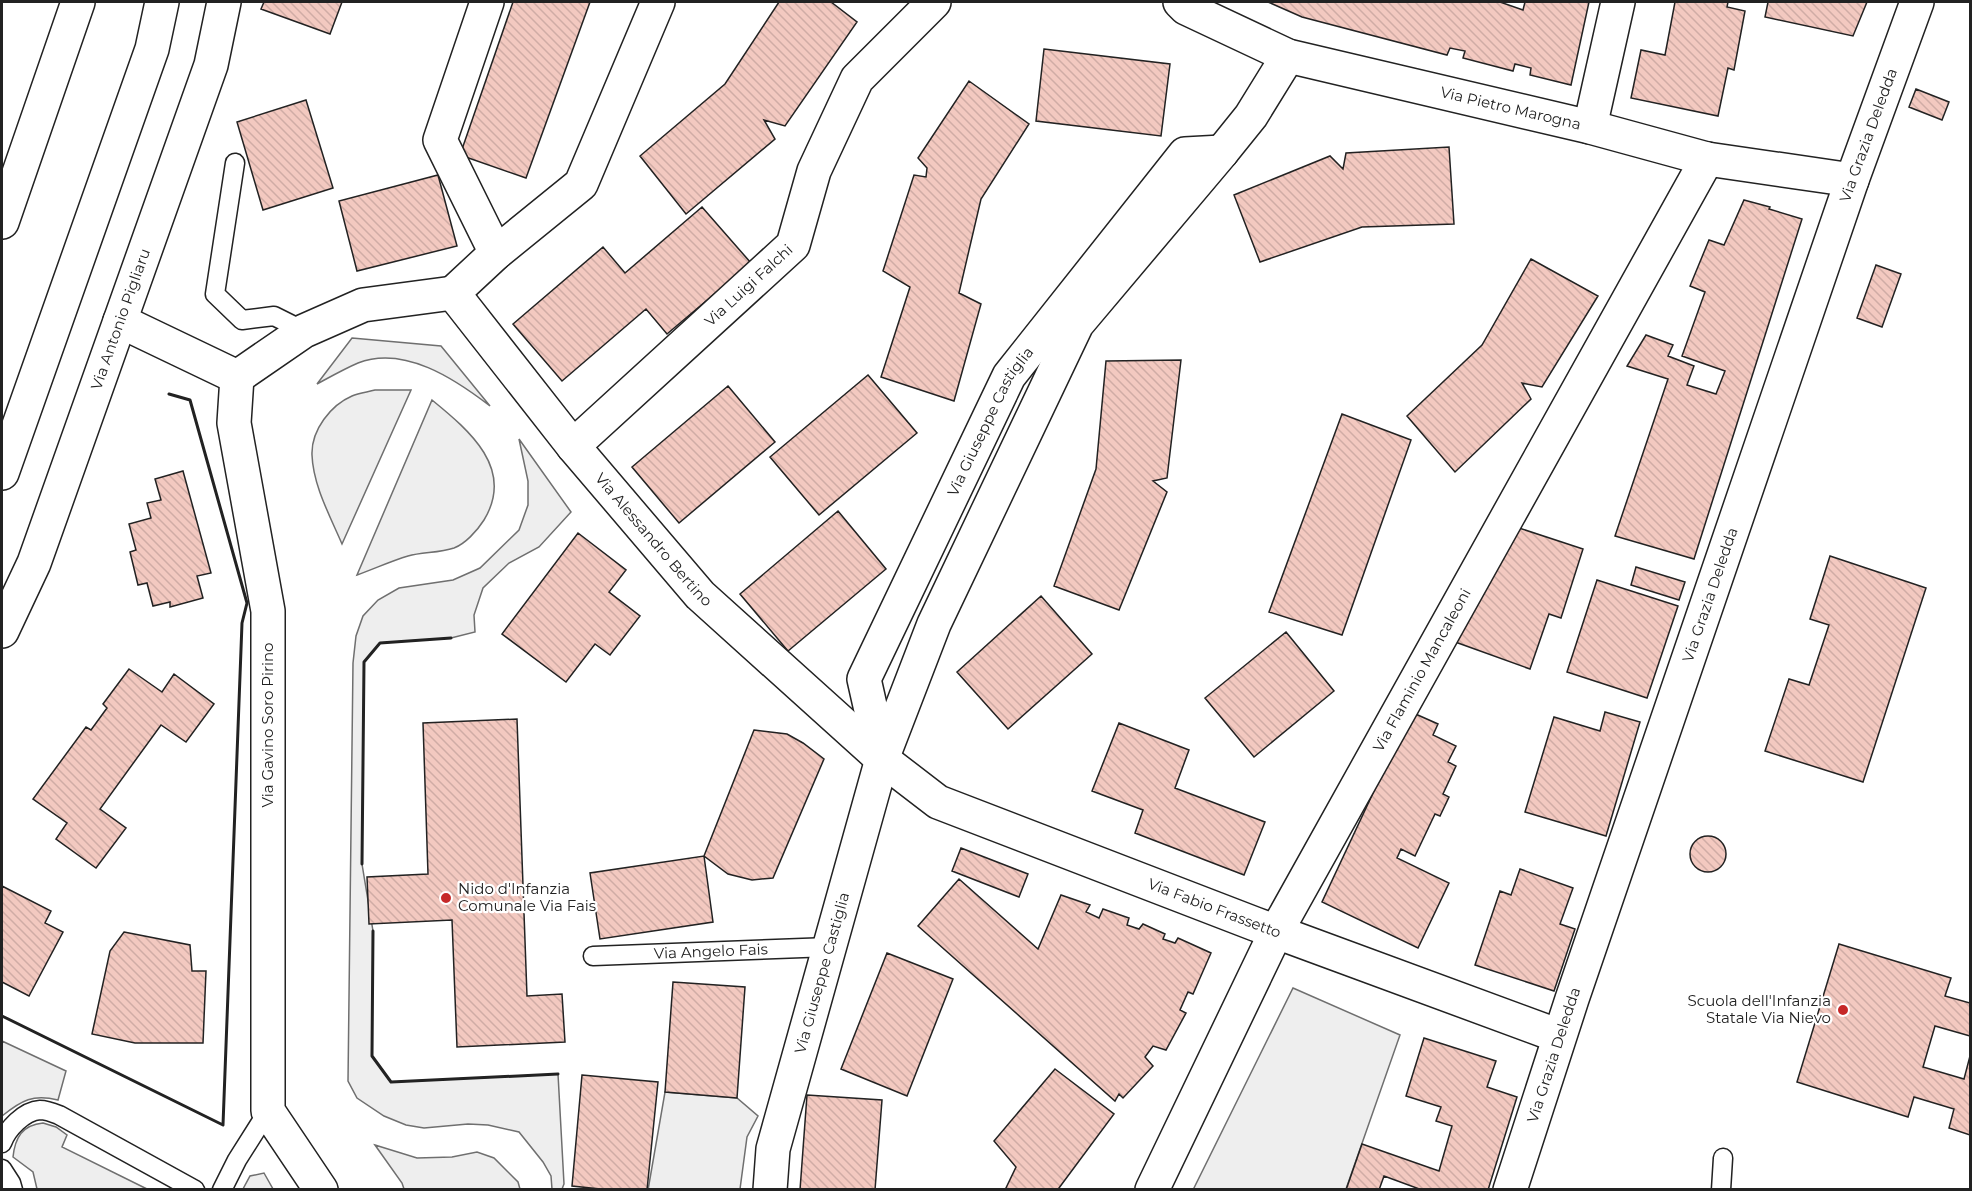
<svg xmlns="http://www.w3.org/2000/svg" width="1972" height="1191" font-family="Montserrat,sans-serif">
  <defs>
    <pattern id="building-back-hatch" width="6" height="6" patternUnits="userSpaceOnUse" patternTransform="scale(1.5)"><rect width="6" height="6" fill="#f3c9c0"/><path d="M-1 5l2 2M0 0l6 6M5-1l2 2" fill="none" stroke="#d0aca5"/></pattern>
  </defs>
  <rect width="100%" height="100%" fill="#fff"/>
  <path fill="#eee" stroke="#6f6f6f" stroke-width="1.5" d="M 352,338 L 441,346 L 490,406 C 455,379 404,345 358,363 C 344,369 330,377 317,384 Z
    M 375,390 L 411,390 L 342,544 C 330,516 313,485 312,455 C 311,430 331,405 352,396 C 359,393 368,392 375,390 Z
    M 432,400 C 470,431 515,469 484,520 C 477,531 465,544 454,548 C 439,553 423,552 408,556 C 391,561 374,569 357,575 Z
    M 519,439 L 571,512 L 539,547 L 509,563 L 483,588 L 474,615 L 475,632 L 451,638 L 380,643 L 364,662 L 362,864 L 373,931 L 372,1056 L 391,1082 L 558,1074 L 564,1184 L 562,1189 L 552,1189 L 551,1176 L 543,1162 L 519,1132 L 488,1125 L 468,1124 L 424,1128 L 406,1125 L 384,1116 L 357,1098 L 348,1081 L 353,663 L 356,636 L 363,616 L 378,600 L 399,588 L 453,580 L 480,568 L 519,530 L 528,505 L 528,481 Z
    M 1293,988 L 1400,1035 L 1346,1189 L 1193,1190 Z
    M 2,1041 L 66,1071 L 58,1100 C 33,1094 22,1100 2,1116 Z
    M 665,1092 L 737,1098 L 758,1116 L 747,1137 L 740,1189 L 648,1190 Z
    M 43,1123 L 56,1127 L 67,1135 L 62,1147 L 147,1189 L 37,1189 L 33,1172 L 13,1157 C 15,1138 22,1125 43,1123 Z
    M 375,1145 L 417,1158 L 452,1157 L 477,1152 L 494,1158 L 518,1182 L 520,1189 L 404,1189 L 402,1183 Z
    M 264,1173 L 273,1189 L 243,1189 L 250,1176 Z"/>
  <path fill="url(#building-back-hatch)" stroke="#222" stroke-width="1.5" d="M 264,2 L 342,2 L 330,34 L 261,9 Z
    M 513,2 L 590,2 L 526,178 L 460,155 Z
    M 779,2 L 831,2 L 857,22 L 785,126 L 764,120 L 775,139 L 686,214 L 640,156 L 725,84 Z
    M 1268,2 L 1500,2 L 1523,10 L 1525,2 L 1589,2 L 1571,85 L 1530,75 L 1531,68 L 1515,64 L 1513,71 L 1463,58 L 1465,51 L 1450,48 L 1447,55 L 1302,17 Z
    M 1675,2 L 1728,2 L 1727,7 L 1745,11 L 1734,70 L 1728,68 L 1718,116 L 1631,98 L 1641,50 L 1665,55 Z
    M 1768,2 L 1867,2 L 1853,36 L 1765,17 Z
    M 1044,49 L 1170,64 L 1161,136 L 1036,121 Z
    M 969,81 L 1029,124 L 981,199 L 959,293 L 981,304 L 954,401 L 881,377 L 910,287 L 883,271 L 914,175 L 926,177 L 927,168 L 918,158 Z
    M 1916,89 L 1949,102 L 1942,120 L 1909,107 Z
    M 306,100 L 333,188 L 263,210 L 237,122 Z
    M 1449,147 L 1454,224 L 1362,227 L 1260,262 L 1234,195 L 1330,156 L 1343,169 L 1346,153 Z
    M 438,175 L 457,246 L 357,271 L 339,201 Z
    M 1744,200 L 1770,207 L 1769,209 L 1802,219 L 1694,559 L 1615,536 L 1668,379 L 1627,366 L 1646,335 L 1673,345 L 1668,356 L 1694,366 L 1687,385 L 1716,394 L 1725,371 L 1682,356 L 1705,292 L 1690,286 L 1709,240 L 1724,245 Z
    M 702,207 L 751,263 L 667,334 L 646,309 L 562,381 L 513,324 L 603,247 L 625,273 Z
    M 1531,259 L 1598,296 L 1542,387 L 1522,383 L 1531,399 L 1455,472 L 1407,416 L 1482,345 Z
    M 1876,265 L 1901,274 L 1882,327 L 1857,318 Z
    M 1181,360 L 1167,478 L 1153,481 L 1167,492 L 1119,610 L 1054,586 L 1096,469 L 1106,361 Z
    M 868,375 L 917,433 L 819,515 L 770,457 Z
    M 728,386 L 775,442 L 679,523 L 632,467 Z
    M 1342,414 L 1411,440 L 1342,635 L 1269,612 Z
    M 183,471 L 211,573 L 197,576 L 203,598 L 170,607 L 170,602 L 153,606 L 147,583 L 138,585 L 130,552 L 136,550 L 129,524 L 151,518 L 147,503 L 161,500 L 155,479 Z
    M 838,511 L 886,569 L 788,651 L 740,594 Z
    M 1519,528 L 1583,549 L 1561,618 L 1549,614 L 1530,669 L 1447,639 Z
    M 578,533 L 626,570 L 609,592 L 640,616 L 610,655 L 595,644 L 566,682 L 502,634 Z
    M 1830,556 L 1926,588 L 1863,782 L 1765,751 L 1789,679 L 1809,685 L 1829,625 L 1810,619 Z
    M 1636,567 L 1685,582 L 1679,600 L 1631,585 Z
    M 1597,580 L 1678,606 L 1647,698 L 1567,672 Z
    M 1041,596 L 1092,654 L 1008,729 L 957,672 Z
    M 1286,632 L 1334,691 L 1254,757 L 1205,698 Z
    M 129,669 L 162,692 L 174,674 L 214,704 L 186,742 L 161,725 L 100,809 L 126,828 L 96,868 L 56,839 L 67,823 L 33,799 L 86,727 L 91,730 L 107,708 L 103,704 Z
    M 1411,712 L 1438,724 L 1433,735 L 1456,746 L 1448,762 L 1456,766 L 1443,794 L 1449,797 L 1440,816 L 1435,814 L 1415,856 L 1401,849 L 1397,858 L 1449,883 L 1418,948 L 1322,902 Z
    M 1605,712 L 1640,722 L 1606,836 L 1525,812 L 1554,717 L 1600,731 Z
    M 517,719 L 527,996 L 562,994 L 565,1042 L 457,1047 L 452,920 L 369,924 L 367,877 L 428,874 L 423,723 Z
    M 1119,723 L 1189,750 L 1175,788 L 1265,822 L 1244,875 L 1135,833 L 1143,810 L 1092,791 Z
    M 754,730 L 787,734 L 803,743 L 824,759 L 773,878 L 752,880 L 728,874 L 704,856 Z
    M1690 854a18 18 0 1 1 36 0a18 18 0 1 1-36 0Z
    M 961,848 L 1028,874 L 1019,897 L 952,871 Z
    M 704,856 L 713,922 L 600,939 L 590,873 Z
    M 1520,869 L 1573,888 L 1560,924 L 1575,929 L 1554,991 L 1475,965 L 1500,891 L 1511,895 Z
    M 959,879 L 1038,949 L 1061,895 L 1090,905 L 1086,912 L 1099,918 L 1103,909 L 1129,918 L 1127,925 L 1139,929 L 1143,924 L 1165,934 L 1163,939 L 1175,943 L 1178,938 L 1211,953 L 1193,994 L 1188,992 L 1180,1010 L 1186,1013 L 1166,1050 L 1153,1046 L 1145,1057 L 1153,1066 L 1123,1098 L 1119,1094 L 1115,1101 L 918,926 Z
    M 2,886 L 51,911 L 45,923 L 63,932 L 29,996 L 2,982 Z
    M 124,932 L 190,945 L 192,971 L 206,971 L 203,1043 L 135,1043 L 92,1034 L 110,951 Z
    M 1839,944 L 1951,978 L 1945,996 L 1970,1003 L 1970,1036 L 1935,1026 L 1923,1067 L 1964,1079 L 1970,1056 L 1970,1135 L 1949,1128 L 1954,1109 L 1914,1097 L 1908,1117 L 1797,1082 Z
    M 887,953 L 953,979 L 907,1096 L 841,1069 Z
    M 673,982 L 745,987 L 737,1098 L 665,1092 Z
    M 1424,1038 L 1496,1061 L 1487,1087 L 1517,1097 L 1488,1190 L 1422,1190 L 1384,1176 L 1379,1190 L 1346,1190 L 1362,1144 L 1439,1171 L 1452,1126 L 1436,1121 L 1441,1107 L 1406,1096 Z
    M 1055,1069 L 1114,1114 L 1059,1188 L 1061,1190 L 1005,1190 L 1016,1167 L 994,1141 Z
    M 582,1075 L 658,1082 L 647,1190 L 610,1190 L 572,1186 Z
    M 807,1095 L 882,1100 L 875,1190 L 800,1190 Z"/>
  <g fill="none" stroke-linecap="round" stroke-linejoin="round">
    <defs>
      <g id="service">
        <path d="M 235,163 L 215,294 L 242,320 L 274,316 L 304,331"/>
        <path id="s1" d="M 593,956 L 830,947"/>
        <path d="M 2,1143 C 7,1129 24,1111 40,1110 C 46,1110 54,1113 59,1115 L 195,1190"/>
        <path d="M 2,1169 L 11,1183 L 13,1190"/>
        <path d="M 222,1190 L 237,1160 L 268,1111"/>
        <path d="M 1721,1190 L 1723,1158"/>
      </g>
      <g id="minor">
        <path d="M 487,2 L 440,140 L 496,253"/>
        <path id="s2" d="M 1180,2 L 1186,8 L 1288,56 L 1590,127 L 1707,159 L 1852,180"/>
        <path d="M 1590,127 L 1618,2"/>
        <path d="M 2,222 L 78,2"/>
        <path id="s3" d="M 453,293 L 573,446 L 700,595 L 882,759 L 938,802 L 1255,924 L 1559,1036"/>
        <path d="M 453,293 L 496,253 L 581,184 L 658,2"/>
        <path d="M 120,321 L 237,377"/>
        <path d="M 237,377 L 234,423 L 268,611 L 268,1111 L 321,1190"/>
        <path d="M 237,377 L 304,331 L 363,305 L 453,293"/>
        <path id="s4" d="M 573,446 L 793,245 L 814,171 L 857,79 L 934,2"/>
        <path id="s5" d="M 882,759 L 864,679 L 1009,376 L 1185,154 L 1222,152"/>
        <path id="s6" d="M 770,1190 L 773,1149 L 882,759 L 934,624 L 1077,324 L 1222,152 L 1251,116 L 1288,56"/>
        <path id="s7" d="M 1152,1190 L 1276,932 L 1707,159"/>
      </g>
      <g id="tertiary">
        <path id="s8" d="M 1510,1190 L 1572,999 L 1852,180 L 1917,2"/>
      </g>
      <g id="secondary">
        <path d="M 2,473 L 152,49 L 162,2"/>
        <path id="s9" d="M 2,631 L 34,563 L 120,321 L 211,65 L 224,2"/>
      </g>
    </defs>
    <use href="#service" stroke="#222" stroke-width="21"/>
    <use href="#minor" stroke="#222" stroke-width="36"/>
    <use href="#tertiary" stroke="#222" stroke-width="36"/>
    <use href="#secondary" stroke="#222" stroke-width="36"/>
    <use href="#service" stroke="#fff" stroke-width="18"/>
    <use href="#minor" stroke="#fff" stroke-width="33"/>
    <use href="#tertiary" stroke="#fff" stroke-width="33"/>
    <use href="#secondary" stroke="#fff" stroke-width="33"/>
    <path stroke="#222" stroke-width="3" d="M 362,864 L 364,662 L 380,643 L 451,638
      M 373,931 L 372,1056 L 391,1082 L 558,1074
      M 2,1016 L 223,1125 L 242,623 L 247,603 L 190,400 L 169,394"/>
  </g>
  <g fill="#c62828" stroke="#fff" stroke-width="2">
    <circle cx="446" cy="898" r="6"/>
    <circle cx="1843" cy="1010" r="6"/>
  </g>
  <g text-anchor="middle" stroke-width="4.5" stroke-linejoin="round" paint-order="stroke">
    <g font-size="15" fill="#222" stroke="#fff">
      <text dy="5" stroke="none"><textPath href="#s2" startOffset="350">Via Pietro Marogna</textPath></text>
      <text dy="5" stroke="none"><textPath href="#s8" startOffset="1114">Via Grazia Deledda</textPath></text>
      <text dy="5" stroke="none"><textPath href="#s4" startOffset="238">Via Luigi Falchi</textPath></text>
      <text dy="5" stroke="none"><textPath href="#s9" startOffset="334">Via Antonio Pigliaru</textPath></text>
      <text dy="5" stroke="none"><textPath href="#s5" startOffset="369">Via Giuseppe Castiglia</textPath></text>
      <text dy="5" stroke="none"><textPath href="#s3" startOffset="318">Via Alessandro Bertino</textPath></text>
      <text dy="5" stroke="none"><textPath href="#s8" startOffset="628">Via Grazia Deledda</textPath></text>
      <text dy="5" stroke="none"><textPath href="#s7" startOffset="586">Via Flaminio Mancaleoni</textPath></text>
      <text transform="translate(268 725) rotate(-90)" y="5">Via Gavino Soro Pirino</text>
      <text dy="5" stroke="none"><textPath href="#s3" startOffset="1002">Via Fabio Frassetto</textPath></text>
      <text dy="5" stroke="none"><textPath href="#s1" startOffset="118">Via Angelo Fais</textPath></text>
      <text dy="5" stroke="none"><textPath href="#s6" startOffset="224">Via Giuseppe Castiglia</textPath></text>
      <text dy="5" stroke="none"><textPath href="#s8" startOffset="142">Via Grazia Deledda</textPath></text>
    </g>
    <g font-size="15" fill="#222" stroke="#fff" text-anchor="start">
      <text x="458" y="894">Nido d'Infanzia<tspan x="458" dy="17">Comunale Via Fais</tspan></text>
      <text x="1831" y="1006" text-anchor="end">Scuola dell'Infanzia<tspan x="1831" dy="17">Statale Via Nievo</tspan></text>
    </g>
  </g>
  <rect width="1972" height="1191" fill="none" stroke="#222222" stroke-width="6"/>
</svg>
